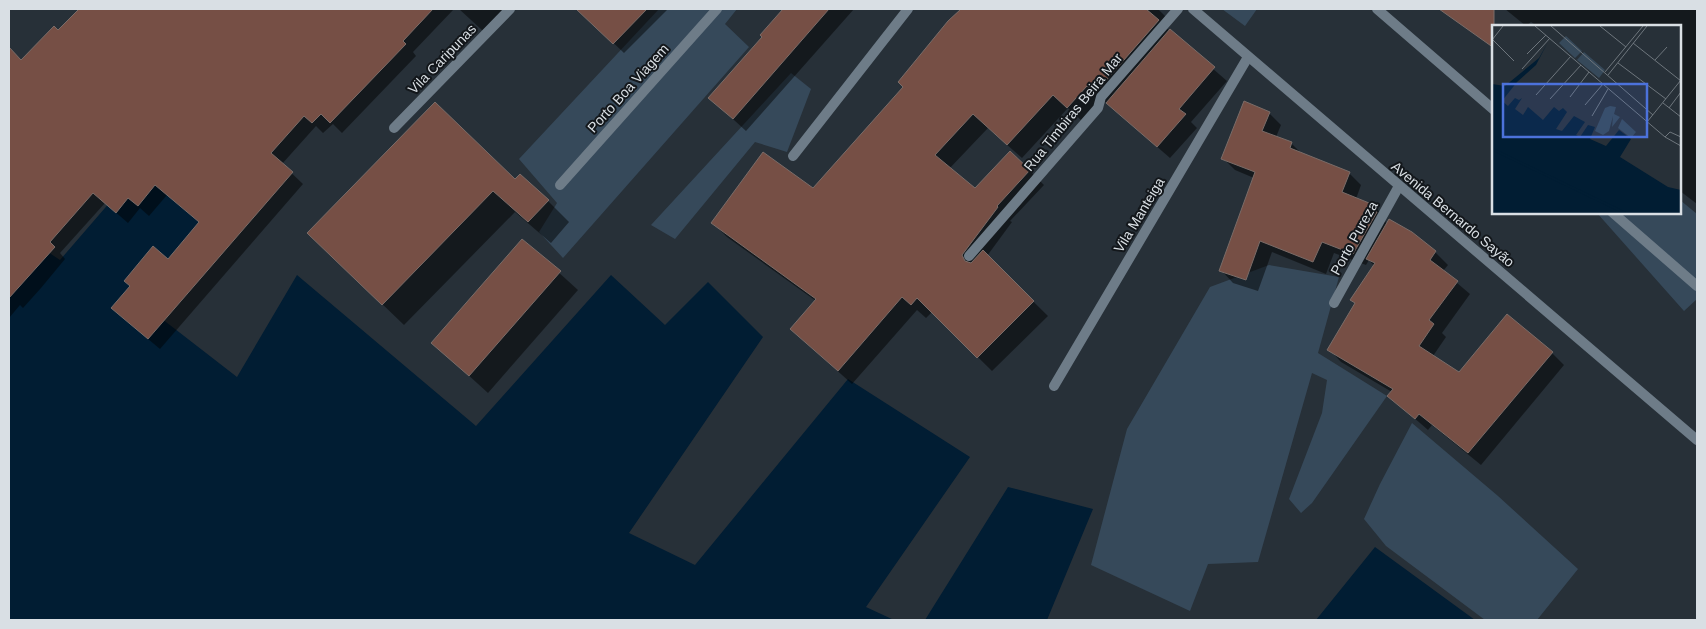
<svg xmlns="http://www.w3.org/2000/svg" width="1706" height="629" font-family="Helvetica,sans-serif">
  <rect width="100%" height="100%" fill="#273038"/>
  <path fill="#36495a" d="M 659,9 L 737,9 L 725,24 L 749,47 L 563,258 L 539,232 L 557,203 L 519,159 Z
    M 1222,9 L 1257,9 L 1245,26 Z
    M 791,73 L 811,89 L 787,152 L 755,142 L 675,239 L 651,225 Z
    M 1680,200 L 1697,214 L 1697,299 L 1684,311 L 1597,213 L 1680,212 Z
    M 1269,265 L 1339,277 L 1318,353 L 1387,396 L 1312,503 L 1301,513 L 1289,499 L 1322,413 L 1327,380 L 1312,373 L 1258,562 L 1208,564 L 1190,611 L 1091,565 L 1127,429 L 1210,287 Z
    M 1412,423 L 1498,496 L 1578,569 L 1537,620 L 1485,620 L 1386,546 L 1364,519 L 1380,484 Z"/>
  <path fill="#011d33" d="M 143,164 L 244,179 L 135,298 L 237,377 L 297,275 L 476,426 L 611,275 L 665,325 L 708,282 L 763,337 L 629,533 L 695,565 L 848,379 L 970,457 L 866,607 L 894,620 L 9,620 L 9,226 L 60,260 Z
    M 1008,487 L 1093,509 L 1047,620 L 925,620 Z
    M 1375,547 L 1475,620 L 1316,620 Z"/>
  <path fill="#0007" d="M 81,9 L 454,9 L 413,52 L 416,56 L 342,133 L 333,124 L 323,133 L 316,126 L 282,164 L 303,184 L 160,349 L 123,318 L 200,223 L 167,195 L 149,216 L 140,208 L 128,223 L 105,203 L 60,253 L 65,259 L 41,288 L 23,308 L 20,305 L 9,318 L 9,103 L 12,99 L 9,96 L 9,74 L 54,28 L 58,32 Z
    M 459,9 L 504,9 L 483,31 Z
    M 578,9 L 668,9 L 624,53 Z
    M 784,9 L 854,9 L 746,131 L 710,98 L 764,37 L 762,35 Z
    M 962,9 L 1158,9 L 1170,21 L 1165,27 L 1227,81 L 1191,122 L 1197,128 L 1170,158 L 1102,99 L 1082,121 L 1068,108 L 1022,158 L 988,128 L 949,169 L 975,190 L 1029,170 L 1044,185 L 1010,221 L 1012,222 L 987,256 L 1048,316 L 992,371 L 932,312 L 926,318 L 917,310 L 852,384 L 791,329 L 816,301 L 727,237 L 713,223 L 814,190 L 905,87 L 927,48 Z
    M 1505,9 L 1697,9 L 1697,204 L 1680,191 L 1680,26 L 1537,26 L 1531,22 L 1526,26 Z
    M 1269,113 L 1281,125 L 1276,137 L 1291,143 L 1303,155 L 1349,173 L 1361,185 L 1356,199 L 1374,206 L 1386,218 L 1385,221 L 1387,224 L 1411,233 L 1435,252 L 1448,265 L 1443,271 L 1470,294 L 1442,333 L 1446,337 L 1433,356 L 1459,374 L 1552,353 L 1564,365 L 1481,465 L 1432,425 L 1428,430 L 1389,396 L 1392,392 L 1341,362 L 1329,349 L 1356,304 L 1374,266 L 1369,260 L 1366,265 L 1334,253 L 1326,274 L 1272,252 L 1258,291 L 1233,283 L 1221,270 L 1254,178 L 1235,170 L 1223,158 Z
    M 515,181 L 548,201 L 569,222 L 551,243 L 515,212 L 404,325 L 330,254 Z
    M 523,240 L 578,290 L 488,393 L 433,343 Z"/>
  <path fill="#764f45" stroke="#7a6c68" d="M 79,9 L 433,9 L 403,41 L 406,44 L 330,123 L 321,114 L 312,123 L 304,116 L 271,153 L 293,172 L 148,339 L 111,308 L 130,286 L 124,281 L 153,246 L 168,259 L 199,222 L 155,185 L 138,206 L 128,198 L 116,213 L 93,193 L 50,242 L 55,247 L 9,298 L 9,47 L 21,60 L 54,26 L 58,30 Z
    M 576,9 L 647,9 L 613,44 Z
    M 783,9 L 829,9 L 733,119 L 708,98 L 762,37 L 760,35 Z
    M 961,9 L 1146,9 L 1159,20 L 1095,93 L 1087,86 L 1067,108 L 1053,95 L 1007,145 L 973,114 L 935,155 L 975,188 L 1010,151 L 1030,170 L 997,206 L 998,207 L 962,255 L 965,261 L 971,263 L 983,250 L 1034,301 L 977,358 L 917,298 L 911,305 L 902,297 L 838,371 L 790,329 L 816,299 L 711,223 L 763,152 L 813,188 L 903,87 L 898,82 L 948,21 Z
    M 1439,9 L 1494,9 L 1494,48 Z
    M 1170,29 L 1215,67 L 1179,109 L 1186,114 L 1157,147 L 1106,103 Z
    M 1244,101 L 1270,112 L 1262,131 L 1292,142 L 1290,148 L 1350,172 L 1342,192 L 1374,205 L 1373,209 L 1377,212 L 1353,254 L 1322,242 L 1313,262 L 1260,241 L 1246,280 L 1219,271 L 1255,172 L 1221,159 Z
    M 435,102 L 515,179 L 520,174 L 549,200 L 528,222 L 493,191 L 382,305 L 307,233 Z
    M 1389,219 L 1412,232 L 1436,251 L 1430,260 L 1458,281 L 1429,320 L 1434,324 L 1419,346 L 1459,372 L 1507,314 L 1553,352 L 1468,453 L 1419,414 L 1415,419 L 1387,396 L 1393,389 L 1327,350 L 1355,303 L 1350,300 L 1375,263 L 1366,259 Z
    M 522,239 L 561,271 L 469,376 L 431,343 Z"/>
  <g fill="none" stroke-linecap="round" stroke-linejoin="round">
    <path stroke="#6e7c88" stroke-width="10" d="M 560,185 L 717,9"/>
    <path stroke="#6e7c88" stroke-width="10" d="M 394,128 L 510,9
      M 793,156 L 908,9
      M 969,256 L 1098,108 L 1101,97 L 1178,9
      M 1334,303 L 1399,186
      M 1054,386 L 1248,57"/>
    <path stroke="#6e7c88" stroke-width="10" d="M 1193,9 L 1697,440
      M 1377,9 L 1494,110
      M 1612,212 L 1697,286"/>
  </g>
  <g text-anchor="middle" stroke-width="4" stroke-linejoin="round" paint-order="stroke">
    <g font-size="14" fill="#d9dfe4" stroke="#13171b">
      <text transform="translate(442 59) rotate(-46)" y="5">Vila Caripunas</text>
      <text transform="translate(628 88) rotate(-48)" y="5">Porto Boa Viagem</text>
      <text transform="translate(1073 112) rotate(-51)" y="5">Rua Timbiras Beira Mar</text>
      <text transform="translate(1453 214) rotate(40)" y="5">Avenida Bernardo Sayão</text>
      <text transform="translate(1139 215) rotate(-59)" y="5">Vila Manteiga</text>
      <text transform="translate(1354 238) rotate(-61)" y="5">Porto Pureza</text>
    </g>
  </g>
  <g transform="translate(1492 25)">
    <rect width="189" height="189" fill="#273038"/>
    <path d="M 74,11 L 90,26 L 83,33 L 67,18 ZM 92,27 L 113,45 L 107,53 L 85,35 ZM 118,81 L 124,82 L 122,89 L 128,92 L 120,102 L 121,91 L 117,106 L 111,110 L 103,106 L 113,83 ZM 130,94 L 144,107 L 139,113 L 126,103 Z" fill="#36495a"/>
    <path d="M 56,17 L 44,40 L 25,57 L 10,76 L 16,81 L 23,73 L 27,75 L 30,73 L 23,84 L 31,90 L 36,82 L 51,95 L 62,82 L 67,86 L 71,83 L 75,87 L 64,104 L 70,106 L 82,91 L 93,97 L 84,110 L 88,112 L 96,100 L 103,102 L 98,114 L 114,121 L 127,105 L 139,114 L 128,132 L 176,162 L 189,165 L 189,188 L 0,188 L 0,59 L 13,61 L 47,33 Z" fill="#011d33"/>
    <path fill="none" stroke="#011d33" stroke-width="2.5" d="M 0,124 L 133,188"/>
    <path fill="none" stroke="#6e767d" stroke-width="1" d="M 43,1 L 173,112 L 189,121M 59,1 L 161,90M 108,1 L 134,22M 0,14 L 22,36M 0,15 L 11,1M 141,18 L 189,56M 35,29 L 54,10M 163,35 L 175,22M 126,38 L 174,74M 30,44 L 58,13M 113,47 L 151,1M 116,50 L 155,1M 44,70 L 79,31M 78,72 L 97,47M 58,74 L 89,40M 171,78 L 189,92M 93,80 L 111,59M 177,83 L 189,67M 100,91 L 116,64M 155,97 L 189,55M 173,112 L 178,107 L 189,112"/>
    <path fill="#4c72db" fill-opacity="0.15" stroke="#4c72db" stroke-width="2.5" d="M 11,59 L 155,59 L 155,112 L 11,112 Z"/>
    <rect width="189" height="189" fill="none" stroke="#d9dfe4" stroke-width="2.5"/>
  </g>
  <rect width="1706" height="629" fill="none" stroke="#d9dfe4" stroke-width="20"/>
</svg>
